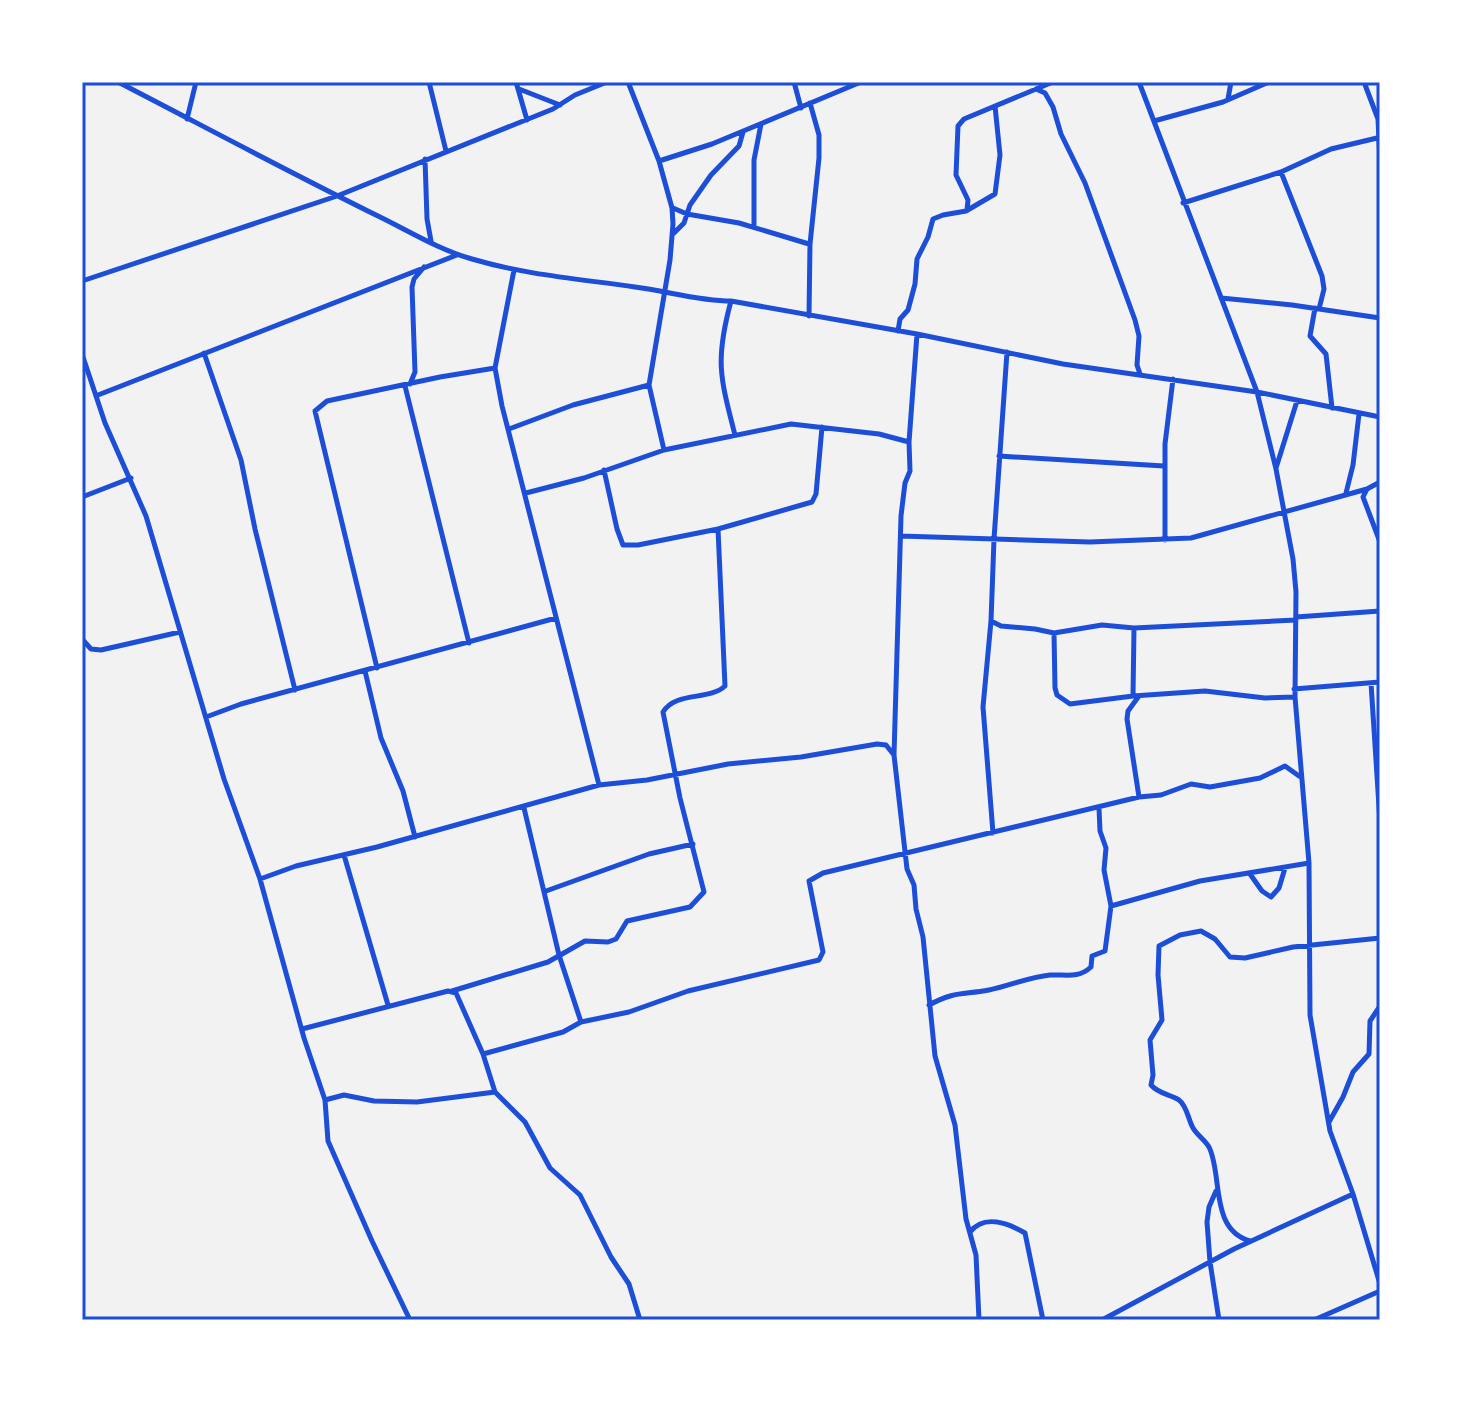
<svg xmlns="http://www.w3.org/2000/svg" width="1462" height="1402" font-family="'Open Sans',sans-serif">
  <rect width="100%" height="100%" fill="#f2f2f2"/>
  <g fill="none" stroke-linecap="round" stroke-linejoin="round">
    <path stroke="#1d4ed8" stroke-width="5" d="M 118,82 C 205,127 291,173 378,216 C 409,231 439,250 472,259 C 526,275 580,279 635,287 C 667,291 699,301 731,301 L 917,334 L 1063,364 L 1257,392 L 1380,417
      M 429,82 L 446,151
      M 516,82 L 527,120
      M 628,82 L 659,161 L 672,208 L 673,224 L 670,260 L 649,385 L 664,450
      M 794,82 L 801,108
      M 1139,82 L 1257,392 L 1276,469 L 1293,559 L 1296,592 L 1295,697 L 1309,863 L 1310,1015 L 1330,1131 L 1353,1194 L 1380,1284
      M 1364,82 L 1378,119 L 1380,162
      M 519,89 L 560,105
      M 1036,89 L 1045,93 L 1053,107 L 1061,134 L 1085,183 L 1135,320 L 1139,336 L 1137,365 L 1140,374
      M 1228,99 L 1231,82
      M 187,119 L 196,82
      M 1154,121 L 1223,102 L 1269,82
      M 425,159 L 427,219 L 431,241
      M 659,161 L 712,144 L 861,82
      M 1281,172 L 1322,276 L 1324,289 L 1319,309
      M 1183,203 L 1281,172 L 1331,149 L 1377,138
      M 673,208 L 687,214 L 739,223 L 809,244
      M 967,210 L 968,200 L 956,175 L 958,126 L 964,119 L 1053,82
      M 754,227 L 754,160 L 761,124
      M 674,233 L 684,223 L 690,205 L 711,175 L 739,146 L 743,132
      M 514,270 L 495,368 L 502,406 L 599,785
      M 82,281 L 337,196 L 553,109 L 575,95 L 607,82
      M 1221,298 L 1292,305 L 1380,318
      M 731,301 C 715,360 720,377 735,435
      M 1315,308 L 1310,336 L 1326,354 L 1332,408
      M 809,316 L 810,244 L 819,158 L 819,135 L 810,103
      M 898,331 L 900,319 L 908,310 L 915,284 L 917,259 L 928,237 L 933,219 L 943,215 L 966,211 L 995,194 L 1000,155 L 995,106
      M 917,334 L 909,442 L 910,471 L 905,483 L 901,516 L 894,755 L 907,869 L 914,885 L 916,909 L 923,937 L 935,1056 L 955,1125 L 966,1219 L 976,1255 L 979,1320
      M 204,353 L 241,460 L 255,529 L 295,690
      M 82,354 L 105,423 L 146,516 L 224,779 L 260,879 L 304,1038 L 325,1100 L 328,1141 L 372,1241 L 410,1320
      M 410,384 L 415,372 L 412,287 L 414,279 L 424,267
      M 405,386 L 469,643
      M 98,395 L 457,255
      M 509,429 L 573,405 L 649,385
      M 999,456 L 1164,466
      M 1276,468 L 1297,401
      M 604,470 L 617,529 L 623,545 L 638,545 L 718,529
      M 1380,482 L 1367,489 L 1363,497 L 1380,542
      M 526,493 L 584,478 L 664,450 L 791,424 L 879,434 L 909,442
      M 1346,493 L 1353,465 L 1359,414
      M 82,497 L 131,478
      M 901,536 L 1090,542 L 1191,538 L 1367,489
      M 1165,540 L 1165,444 L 1173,379
      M 1296,617 L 1380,611
      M 991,621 L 1001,626 L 1035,629 L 1054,633 L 1102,625 L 1134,628 L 1296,620
      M 1054,633 L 1055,688 L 1057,695 L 1070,704 L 1133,696 L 1205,691 L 1265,698 L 1295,697
      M 82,639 L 91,649 L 101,650 L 180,632
      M 377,668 L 315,411 L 327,401 L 440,377 L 495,368
      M 365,671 L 381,738 L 403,791 L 415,837
      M 1371,683 L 1380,822
      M 1294,689 L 1380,682
      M 1133,696 L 1134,628
      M 1139,696 L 1128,711 L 1127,719 L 1139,797
      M 206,717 L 241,704 L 556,618
      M 524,808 L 559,955 L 581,1022
      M 1099,808 L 1100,831 L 1106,848 L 1104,870 L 1111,906
      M 993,833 L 983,707 L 991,621 L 994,539 L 1007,352
      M 344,855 L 388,1005
      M 1250,874 L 1262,891 L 1271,897 L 1279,888 L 1285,868
      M 260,879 L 296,866 L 377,847 L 599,785 L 647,780 L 728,764 L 801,757 L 877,744 L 886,745 L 894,755
      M 546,891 L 649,854 L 693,844
      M 452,991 L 548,962 L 585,941 L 608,942 L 616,939 L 627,921 L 690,907 L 704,892 L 680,798 L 663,712 C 676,691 709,701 725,686 L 718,529 L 812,502 L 816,494 L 822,427
      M 929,1005 C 955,991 962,995 989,990 C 1009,986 1029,977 1050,975 C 1065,974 1078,979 1091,967 L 1092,956 L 1105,951 L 1111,906 L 1200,881 L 1309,863
      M 302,1029 L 448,991 L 456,993 L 483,1054 L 495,1092 L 525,1122 L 550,1168 L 580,1195 L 611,1257 L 629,1284 L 640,1320
      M 483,1054 L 563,1032 L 581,1022 L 629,1012 L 688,991 L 819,960 L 823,952 L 809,881 L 823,873 L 1139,797 L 1161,795 L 1191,784 L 1210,787 L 1260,778 L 1285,766 L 1299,776
      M 325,1100 L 344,1095 L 374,1101 L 417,1102 L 495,1092
      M 1329,1122 L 1343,1097 L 1353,1072 L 1369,1054 L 1370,1021 L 1380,1006
      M 1216,1191 L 1209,1207 L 1207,1222 L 1210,1262 L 1219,1320
      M 970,1232 C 984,1214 1008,1223 1025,1233 L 1043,1320
      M 1250,1241 C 1209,1229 1223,1175 1209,1147 C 1205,1140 1197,1135 1193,1128 C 1188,1119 1187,1106 1179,1100 C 1169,1094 1159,1094 1151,1085 L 1153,1075 L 1150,1040 L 1162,1020 L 1158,975 L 1159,946 L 1180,935 L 1201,931 L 1215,939 L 1230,957 L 1245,958 L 1293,947 L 1380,938
      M 1102,1320 L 1234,1249 L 1353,1194
      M 1314,1320 L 1380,1291"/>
  </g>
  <rect width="1462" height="1402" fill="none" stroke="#ffffff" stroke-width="168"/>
  <rect x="84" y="84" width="1294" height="1234" fill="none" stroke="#1d4ed8" stroke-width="3"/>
</svg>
